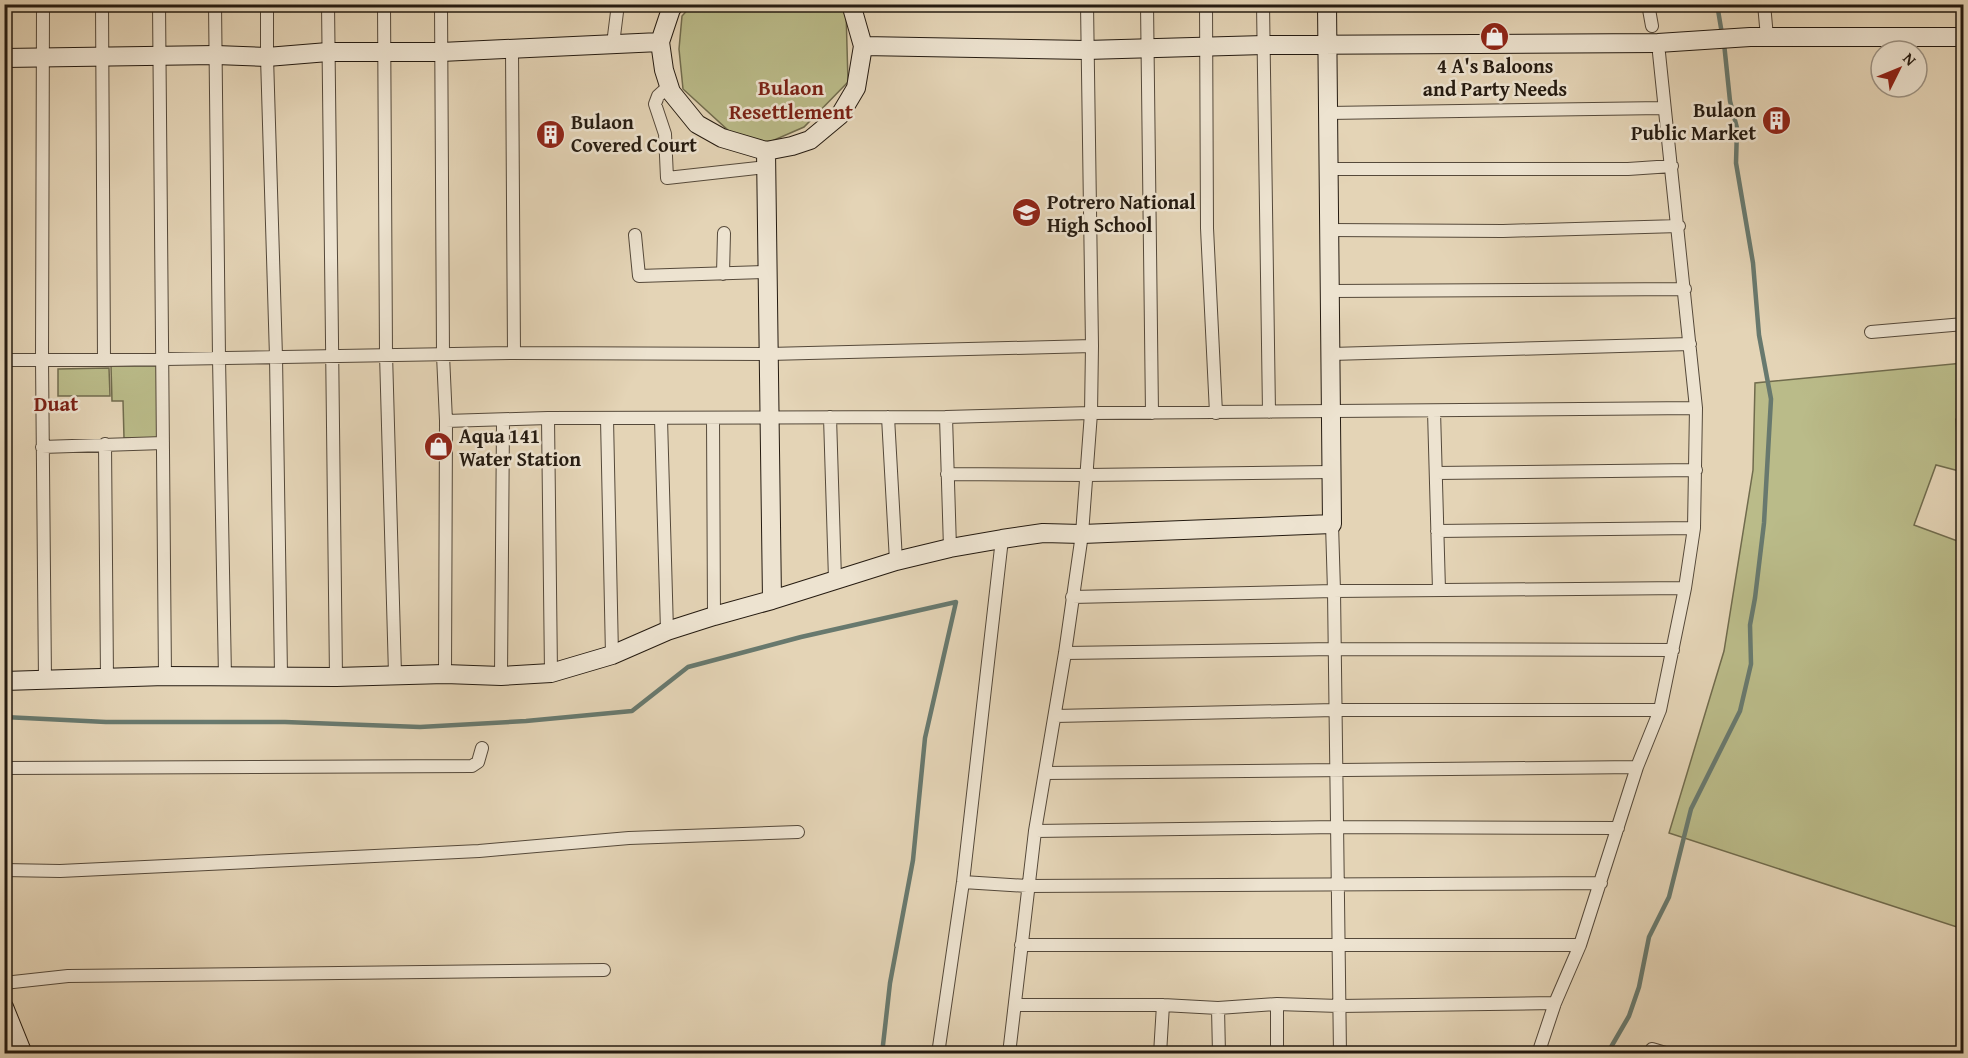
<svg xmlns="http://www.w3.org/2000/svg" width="1968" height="1058" font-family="'Gentium Book Plus',serif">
  <rect width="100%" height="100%" fill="#e4d4b6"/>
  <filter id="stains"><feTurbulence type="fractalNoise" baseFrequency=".00333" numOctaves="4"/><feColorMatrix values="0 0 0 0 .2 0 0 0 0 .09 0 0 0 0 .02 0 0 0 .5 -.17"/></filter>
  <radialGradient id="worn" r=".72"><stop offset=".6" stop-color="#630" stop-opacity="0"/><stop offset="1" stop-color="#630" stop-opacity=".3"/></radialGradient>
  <path fill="#babb89" stroke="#706b4d" stroke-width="1.5" d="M 692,5 L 839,5 L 846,11 L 848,82 L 804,127 L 772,141 L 752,142 L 729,131 L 683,89 L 679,49 L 682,16 Z
    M 1963,363 L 1963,417 L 1956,419 L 1959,471 L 1936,465 L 1914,525 L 1963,543 L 1963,929 L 1669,833 L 1724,651 L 1753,470 L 1755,383 Z
    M 111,366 L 158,366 L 159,438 L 124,438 L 123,401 L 112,401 Z
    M 109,368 L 110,396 L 58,396 L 58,369 Z"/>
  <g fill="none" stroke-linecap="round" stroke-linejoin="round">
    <path stroke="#68796e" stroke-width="4.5" d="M 1717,4 L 1722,34
      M 4,717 L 106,722 L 285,722 L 420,727 L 526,721 L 632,711 L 688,667 L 801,637 L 956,602 L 925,738 L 913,860 L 890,983 L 882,1054
      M 1607,1054 L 1629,1016 L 1639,987 L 1649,937 L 1669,897 L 1691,809 L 1740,711 L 1751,664 L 1750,625 L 1755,598 L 1764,523 L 1771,399 L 1759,335 L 1753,263 L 1736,163 L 1737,128 L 1730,101 L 1724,43"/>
    <defs>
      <path id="street" d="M 43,4 L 42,360 L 45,681
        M 102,4 L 104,360
        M 159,4 L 165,676
        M 215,4 L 219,358 L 225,677
        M 267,4 L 267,57 L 276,357 L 281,675
        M 328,4 L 336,677
        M 384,4 L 386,354 L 395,674
        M 441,4 L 443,355 L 446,421 L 445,674
        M 1147,4 L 1152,413
        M 1206,4 L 1207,228 L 1216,413
        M 1263,4 L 1269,412
        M 1648,4 L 1652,26
        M 1764,4 L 1767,37
        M 613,44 L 618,4
        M 512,50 L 514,353
        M 669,86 L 658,96 L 655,104 L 665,134 L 667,178 L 767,167
        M 1328,113 L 1663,108
        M 1329,169 L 1628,169 L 1672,166
        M 1329,230 L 1503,231 L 1679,226
        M 635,235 L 639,276 L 767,272
        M 723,274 L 724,233
        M 1330,291 L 1685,289
        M 1871,332 L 1964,324
        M 1331,354 L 1690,344
        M 4,360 L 104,360 L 514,353 L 769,354 L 1092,346
        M 1434,411 L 1439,590
        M 830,417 L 835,579
        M 888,417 L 896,561
        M 946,417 L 950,548
        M 548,418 L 551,673
        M 713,418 L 714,616
        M 607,419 L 612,655
        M 661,419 L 667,631
        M 446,421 L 548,418 L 946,417 L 1091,413 L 1696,408
        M 105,444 L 107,679
        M 42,447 L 163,443
        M 1436,473 L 1696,470
        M 947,474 L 1086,475 L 1332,472
        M 1332,524 L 1334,591 L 1340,1054
        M 1437,531 L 1694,528
        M 1072,597 L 1334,591 L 1685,588
        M 1065,653 L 1335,649 L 1673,650
        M 501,676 L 503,421
        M 1055,716 L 1335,710 L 1660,710
        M 4,768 L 472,766 L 478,762 L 482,748
        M 1045,773 L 1637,767
        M 1035,831 L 1337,827 L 1618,828
        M 4,870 L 60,871 L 479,851 L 629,838 L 798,832
        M 963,882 L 1027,886 L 1601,883
        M 1021,945 L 1580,945
        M 4,983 L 68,976 L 604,970
        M 1277,1004 L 1277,1054
        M 1015,1005 L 1163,1005 L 1218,1008 L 1277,1004 L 1339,1006 L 1555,1003
        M 1218,1008 L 1219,1054
        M 1652,1049 L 1669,1054
        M 938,1054 L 963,882 L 1002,539
        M 1009,1054 L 1035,831 L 1065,653 L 1082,534 L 1091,413 L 1092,346 L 1087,4
        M 1160,1054 L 1163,1005
        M 1538,1054 L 1555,1003 L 1580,945 L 1637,767 L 1660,710 L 1685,588 L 1694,528 L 1696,408 L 1659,53"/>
      <path id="secondary" d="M 675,4 L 671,9 L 660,42 L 664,70 L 671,92 L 697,124 L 722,138 L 766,151 L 792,146 L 810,140 L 840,115 L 856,88 L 863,46 L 851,4
        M 863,46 L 1086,50 L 1264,45 L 1658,43 L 1750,37 L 1964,37
        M 4,58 L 216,55 L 267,57 L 328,52 L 441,52 L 660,42
        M 766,151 L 772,600
        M 4,681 L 165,676 L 336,677 L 445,674 L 501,676 L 551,673 L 612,655 L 667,631 L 714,616 L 772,600 L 896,561 L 950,548 L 1002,539 L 1043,533 L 1082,534 L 1332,524 L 1327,4
        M 4,1007 L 23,1054"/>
    </defs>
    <use href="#street" stroke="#55493a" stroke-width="14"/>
    <use href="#secondary" stroke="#251b11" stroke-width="20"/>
    <use href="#street" stroke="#ede3d0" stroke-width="12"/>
    <use href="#secondary" stroke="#ede3d0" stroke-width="18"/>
  </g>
  <defs>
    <symbol id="shop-disc" viewBox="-11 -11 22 22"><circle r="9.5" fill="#8f2418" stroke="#ede3d0"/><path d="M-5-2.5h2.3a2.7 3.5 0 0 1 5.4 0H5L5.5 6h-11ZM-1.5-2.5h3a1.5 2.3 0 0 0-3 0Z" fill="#fff"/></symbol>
    <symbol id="building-disc" viewBox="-11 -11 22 22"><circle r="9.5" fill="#8f2418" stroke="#ede3d0"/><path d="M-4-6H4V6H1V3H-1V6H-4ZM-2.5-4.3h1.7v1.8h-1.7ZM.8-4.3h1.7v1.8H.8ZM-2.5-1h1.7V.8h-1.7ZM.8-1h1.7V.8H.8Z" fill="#fff"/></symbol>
    <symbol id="school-disc" viewBox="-11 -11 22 22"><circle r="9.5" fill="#8f2418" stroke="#ede3d0"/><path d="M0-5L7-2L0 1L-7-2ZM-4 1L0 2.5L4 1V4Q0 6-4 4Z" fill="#fff"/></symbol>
  </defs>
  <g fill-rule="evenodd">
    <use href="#shop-disc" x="1478" y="20" width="33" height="33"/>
    <use href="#building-disc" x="1760" y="104" width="33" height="33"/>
    <use href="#building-disc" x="534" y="118" width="33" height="33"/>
    <use href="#school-disc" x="1010" y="196" width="33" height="33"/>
    <use href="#shop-disc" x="422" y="430" width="33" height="33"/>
  </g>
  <g text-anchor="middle" stroke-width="5" stroke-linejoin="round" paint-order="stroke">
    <g font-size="20" font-weight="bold" fill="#251b11" stroke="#ede3d0" text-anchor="start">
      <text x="1495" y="73" text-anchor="middle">4 A's Baloons<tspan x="1495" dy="23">and Party Needs</tspan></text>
      <text x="1756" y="117" text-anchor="end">Bulaon<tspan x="1756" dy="23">Public Market</tspan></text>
      <text x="571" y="129">Bulaon<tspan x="571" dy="23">Covered Court</tspan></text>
      <text x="1047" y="209">Potrero National<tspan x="1047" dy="23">High School</tspan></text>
      <text x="459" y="443">Aqua 141<tspan x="459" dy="23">Water Station</tspan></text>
    </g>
    <g font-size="21" font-weight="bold" fill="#7a1f14" stroke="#ede3d0">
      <text x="791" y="95">Bulaon<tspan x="791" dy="24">Resettlement</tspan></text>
      <text x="56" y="411">Duat</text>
    </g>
  </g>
  <rect width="1968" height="1058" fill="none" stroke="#e4d4b6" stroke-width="24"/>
  <rect x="6" y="6" width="1956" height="1046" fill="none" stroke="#251b11" stroke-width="3"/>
  <rect x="12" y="12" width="1944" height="1034" fill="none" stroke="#251b11" stroke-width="1.5"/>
  <g transform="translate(1899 69) rotate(47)"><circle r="28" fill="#ede3d0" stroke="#9d9384" stroke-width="1.5"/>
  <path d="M0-4.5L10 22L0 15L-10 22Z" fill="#8f2418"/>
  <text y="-9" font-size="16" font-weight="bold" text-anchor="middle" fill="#251b11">N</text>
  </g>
  <rect width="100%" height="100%" filter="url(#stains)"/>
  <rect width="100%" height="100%" fill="url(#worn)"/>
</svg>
